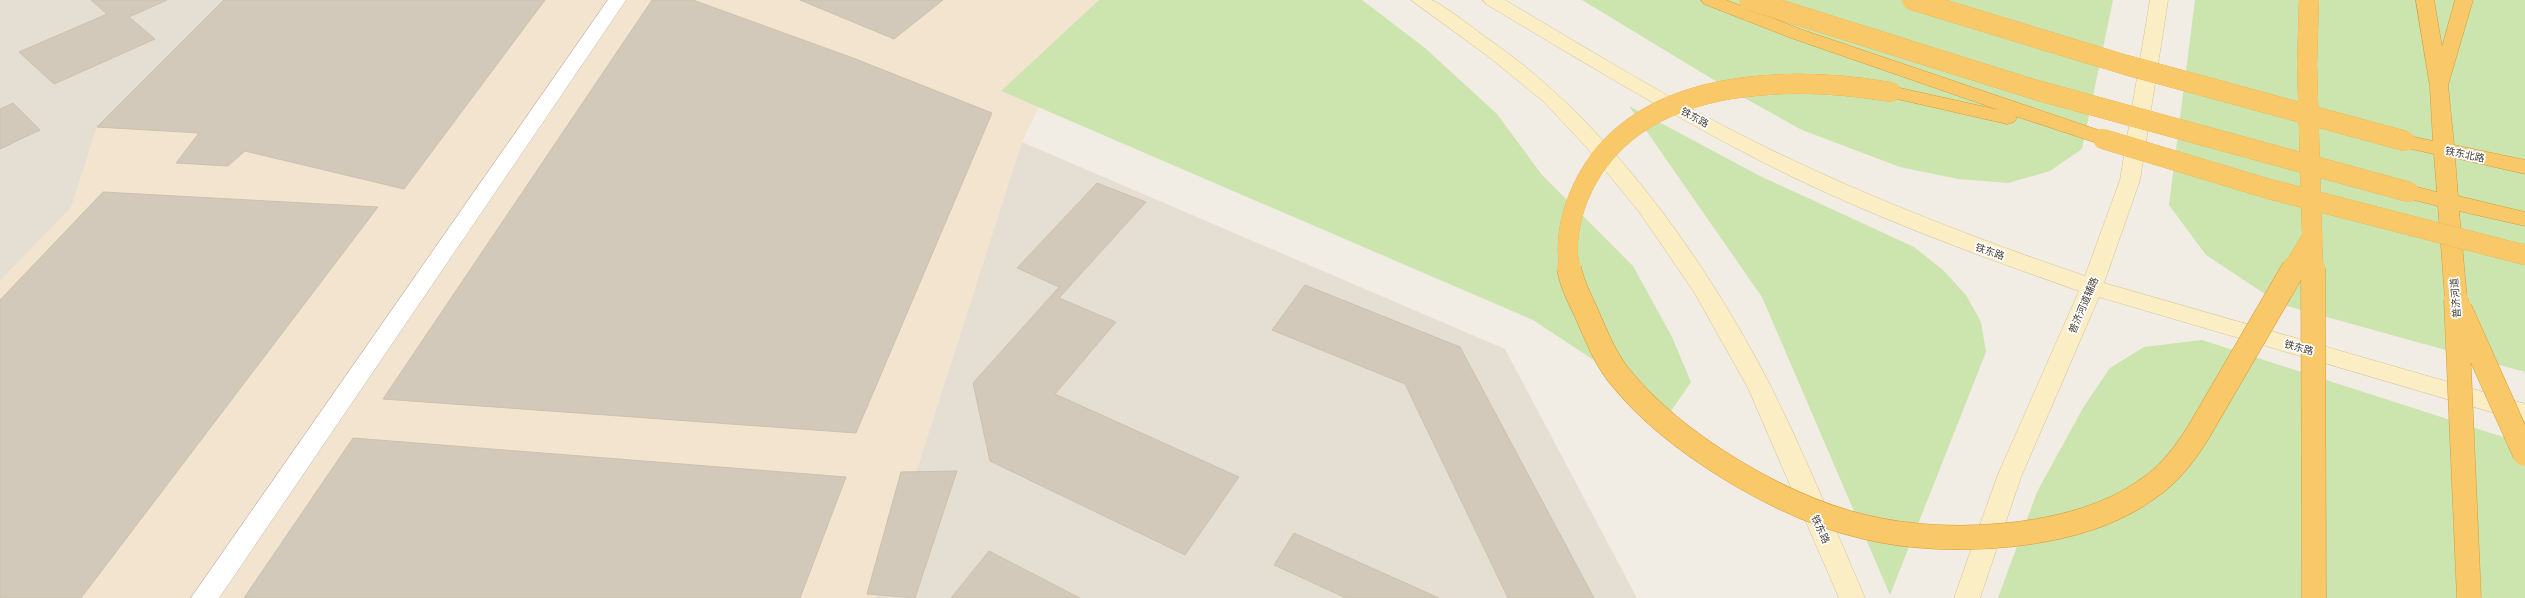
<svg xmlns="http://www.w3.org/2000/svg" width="2525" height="598" font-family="Figtree,'Noto Sans SC',sans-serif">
  <rect width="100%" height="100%" fill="#f1ede4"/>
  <path fill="#e5dfd3" d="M 0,0 L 224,0 L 97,127 L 71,208 L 0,281 Z
    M 1022,142 L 1505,349 L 1637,598 L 863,598 Z"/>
  <path fill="#f3e4d0" d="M 224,0 L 1099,0 L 1001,91 L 1039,107 L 1022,142 L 876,598 L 0,598 L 0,281 L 71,208 L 97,127 Z"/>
  <path fill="#cce4ae" d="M 1099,0 L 1362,0 L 1425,48 L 1497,114 L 1542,175 L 1633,266 L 1672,337 L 1691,382 L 1671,411 L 1533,320 L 1001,91 Z
    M 1582,0 L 2113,0 L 2082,149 L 2050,171 L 2008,183 L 1958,179 L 1900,167 L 1802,130 L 1732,91 Z
    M 2195,0 L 2525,0 L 2525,372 L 2280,304 L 2206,255 L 2169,205 Z
    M 1629,106 L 1760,176 L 1914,247 L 1943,270 L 1966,295 L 1981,322 L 1986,352 L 1890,595 L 1762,297 Z
    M 2202,340 L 2525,444 L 2525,598 L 1998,598 L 2037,492 L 2083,408 L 2110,368 L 2144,347 Z"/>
  <path fill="#d2c9ba" stroke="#cdc1ae" d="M 91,0 L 167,0 L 129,17 L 155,39 L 54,84 L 19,52 L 107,14 Z
    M 224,0 L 545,0 L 404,189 L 245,151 L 228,166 L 176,163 L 199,133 L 97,127 Z
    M 652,0 L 693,0 L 853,58 L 992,113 L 856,433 L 383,399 Z
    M 800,0 L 943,0 L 894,39 Z
    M 13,103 L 40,130 L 0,149 L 0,109 Z
    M 1097,183 L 1146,202 L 1059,298 L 1116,322 L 1055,394 L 1239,477 L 1185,555 L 990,461 L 973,383 L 1059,287 L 1017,268 Z
    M 103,192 L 378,207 L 81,598 L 0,598 L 0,300 Z
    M 1305,285 L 1460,347 L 1594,598 L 1508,598 L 1405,384 L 1272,330 Z
    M 353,438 L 846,477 L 800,598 L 244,598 Z
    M 957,471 L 915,598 L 867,594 L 901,472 Z
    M 1294,533 L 1439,598 L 1346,598 L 1274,565 Z
    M 989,551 L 1080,598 L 951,598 Z"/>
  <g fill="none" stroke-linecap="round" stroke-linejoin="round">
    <defs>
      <path id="street" d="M 608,0 L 626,0 L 219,598 L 191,598 Z"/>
      <path id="secondary" d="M 1411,0 C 1417,0 1425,0 1431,0 C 1440,2 1481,34 1491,41 C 1608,122 1706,260 1770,385 C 1805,454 1834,527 1865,598 L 1839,598 L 1748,388 L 1694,292 L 1640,213 L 1587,148 L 1544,102 L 1489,57 Z
        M 1483,0 L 1505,0 C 1591,51 1677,104 1767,148 C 1870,198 1976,239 2085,276 L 2120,180 L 2150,0 L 2168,0 L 2140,180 L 2104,283 L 2525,404 L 2525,422 L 2099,297 L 2021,477 L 1980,598 L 1954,598 L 1997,477 L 2079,291 C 1968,252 1856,211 1751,156 C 1660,109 1573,56 1486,4 Z"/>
      <path id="highway" d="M 1701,0 L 1726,0 L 1803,30 L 2110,134 L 2113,139 L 2110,144 L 2103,145 L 2015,116 L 2017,118 L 2014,122 L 2007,124 L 1884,96 L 1882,92 L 1884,88 L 1891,86 L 1999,110 L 1791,38 L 1704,4 Z
        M 2416,0 L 2434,0 L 2442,47 L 2455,0 L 2473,0 L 2448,85 L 2454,145 L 2525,160 L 2525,174 L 2455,158 L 2458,196 L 2525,212 L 2525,226 L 2459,211 L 2467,299 L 2464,305 L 2456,307 L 2448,305 L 2445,299 L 2438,206 L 2402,197 L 2399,192 L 2402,187 L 2409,185 L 2437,192 L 2434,154 L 2398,146 L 2395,141 L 2398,136 L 2405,135 L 2433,141 L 2430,87 Z"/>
    </defs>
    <use href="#street" stroke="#bfb8aa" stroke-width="1"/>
    <use href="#secondary" stroke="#d3c298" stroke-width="1"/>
    <use href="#highway" stroke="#d69c3a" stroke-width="1"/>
    <use href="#street" fill="#fff" fill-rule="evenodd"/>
    <use href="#secondary" fill="#fceec4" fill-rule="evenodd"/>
    <use href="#highway" fill="#f8c869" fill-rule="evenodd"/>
    <defs>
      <path id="highway-bridge-far1" d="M 1749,0 L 2036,90 L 2409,192
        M 1912,0 L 2126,65 L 2405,141
        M 2309,0 L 2307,64 L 2313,269
        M 2103,139 L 2269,189 L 2525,255
        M 1570,269 C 1564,242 1571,212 1583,187 C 1637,76 1787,75 1891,92
        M 2293,269 L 2313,236"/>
      <path id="highway-bridge" d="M 1569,268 C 1572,284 1579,298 1586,312 C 1596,335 1605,359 1621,378 C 1675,444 1782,508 1865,527 C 1946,547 2077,540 2146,490 C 2169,475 2184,455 2198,433 L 2294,268
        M 2313,268 L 2314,598
        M 2456,299 L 2469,598
        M 2460,309 L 2525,454"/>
    </defs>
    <use href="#highway-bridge-far1" stroke="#d69c3a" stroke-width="20" stroke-linecap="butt"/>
    <use href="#highway-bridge" stroke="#d69c3a" stroke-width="25" stroke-linecap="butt"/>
    <use href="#highway-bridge-far1" stroke="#f8c869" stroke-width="20"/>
    <use href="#highway-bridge" stroke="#f8c869" stroke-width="24"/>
  </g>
  <g text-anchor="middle" stroke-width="3.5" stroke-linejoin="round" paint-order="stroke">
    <g font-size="10" fill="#433d34" stroke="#fff">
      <text transform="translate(1695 117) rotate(28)" y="4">铁东路</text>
      <text transform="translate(2465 154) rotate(12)" y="4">铁东北路</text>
      <text transform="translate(1990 251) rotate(19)" y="4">铁东路</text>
      <text transform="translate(2455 298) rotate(-94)" y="4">普济河道</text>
      <text transform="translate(2083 305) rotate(-67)" y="4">普济河道辅路</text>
      <text transform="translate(2299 347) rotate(16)" y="4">铁东路</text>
      <text transform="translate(1821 529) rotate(66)" y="4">铁东路</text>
    </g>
  </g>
</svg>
